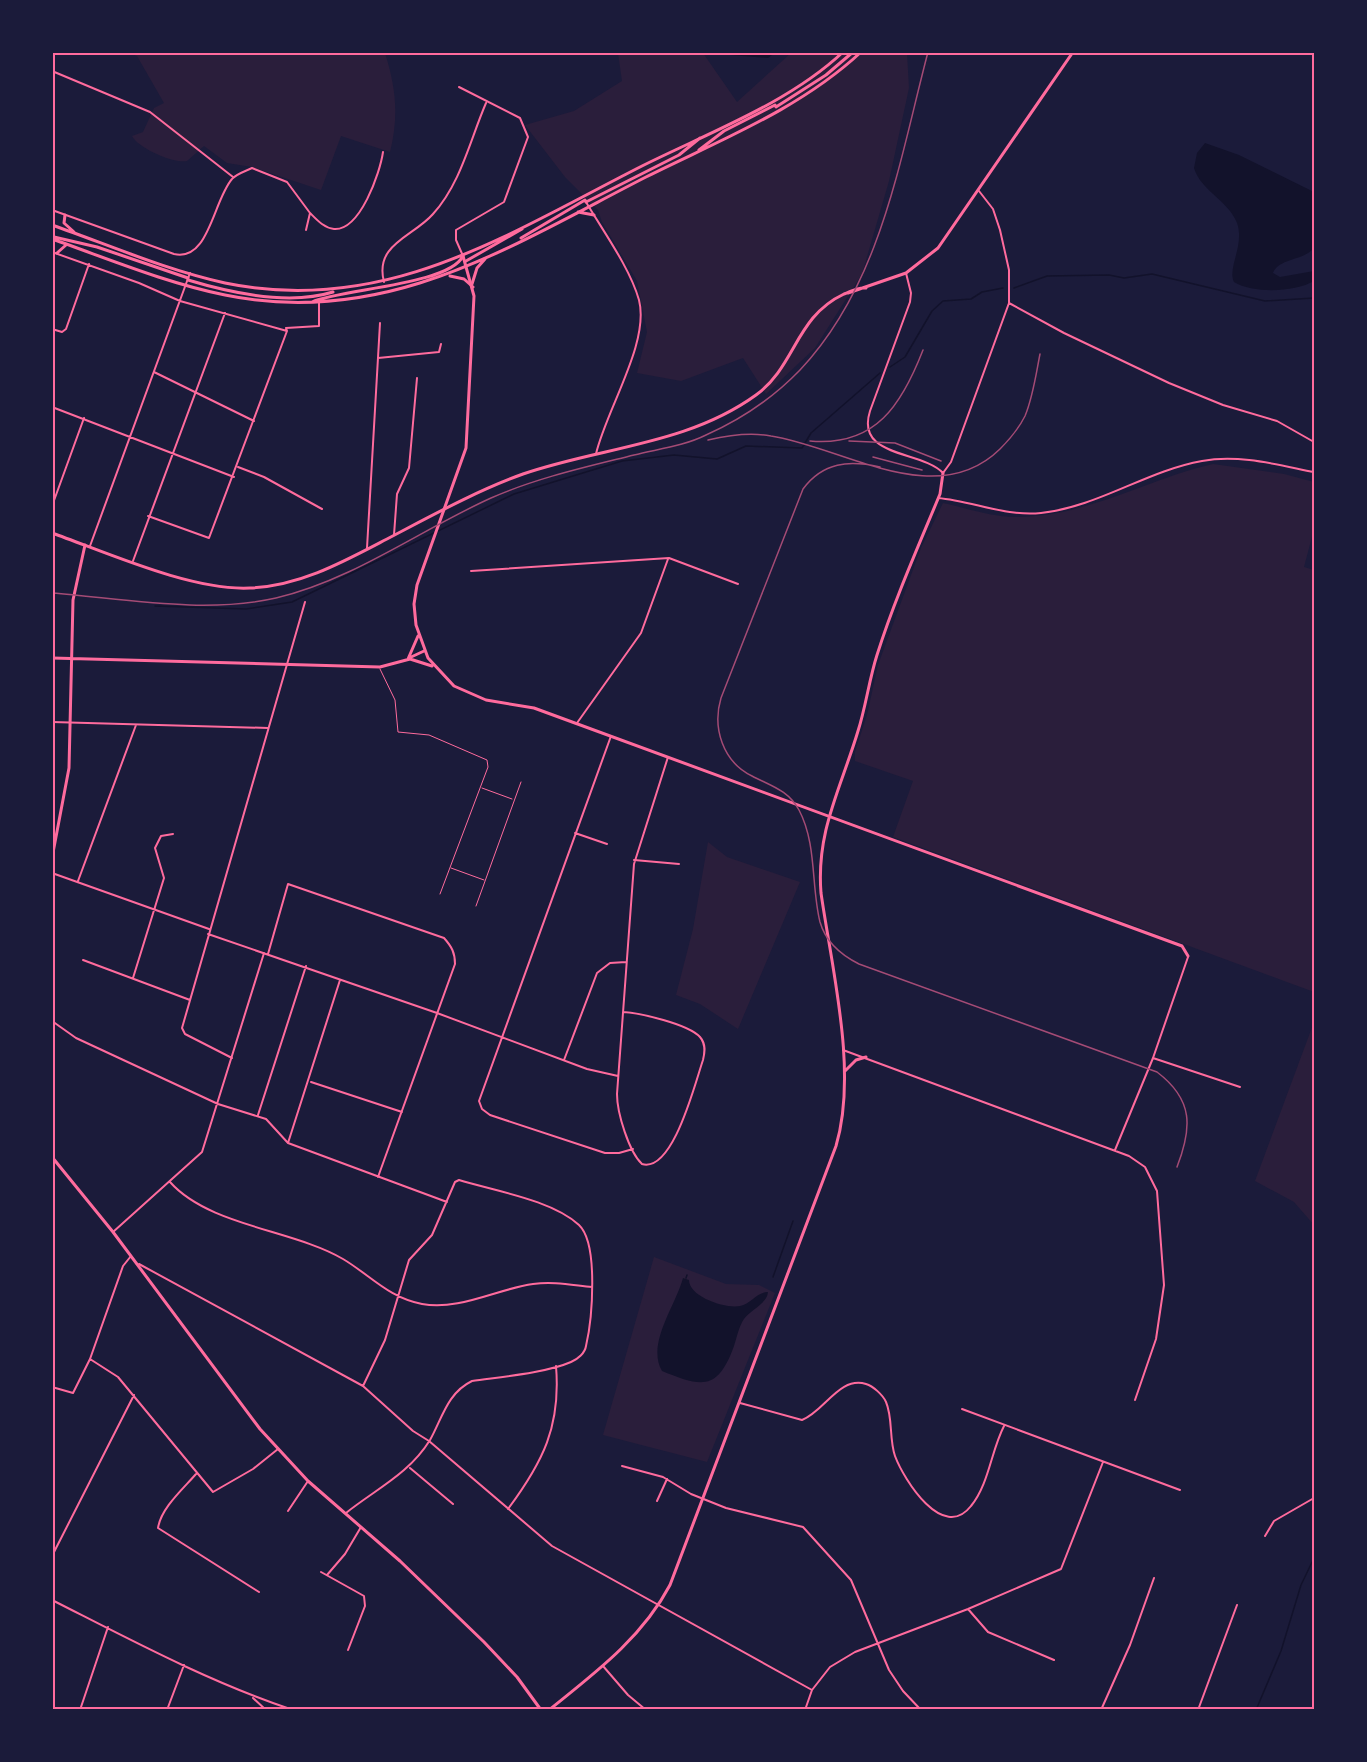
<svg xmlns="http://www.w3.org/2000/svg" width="1367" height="1762" font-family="Jost,sans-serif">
  <rect width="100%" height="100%" fill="#1b1b3a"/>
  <path fill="#2a1e3b" d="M 129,53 L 385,53 C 396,88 399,116 390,152 L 341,136 L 321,190 L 252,167 L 227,163 L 204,146 L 187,161 C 174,164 138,148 132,136 L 143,132 L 154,108 L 164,103 L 137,56 Z
    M 618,53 L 703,53 L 737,102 L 791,53 L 907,53 L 909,88 L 889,181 L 862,274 L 815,348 L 766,394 L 743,358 L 681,381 L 637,373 L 647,332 L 637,281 L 602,222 L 598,210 L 565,177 L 525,125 L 574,111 L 622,81 Z
    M 1213,464 L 1284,474 L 1314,482 L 1314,529 L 1304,567 L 1314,570 L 1314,992 L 893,837 L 913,781 L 855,761 L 855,752 L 867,715 L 878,665 L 921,548 L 943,503 C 966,508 992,517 1015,517 C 1084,518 1147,479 1213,464 Z
    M 708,842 L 727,857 L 800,882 L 738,1029 L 700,1004 L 676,995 L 693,929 Z
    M 1314,1022 L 1314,1225 L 1294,1202 L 1255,1181 Z
    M 654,1257 L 726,1284 L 759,1285 L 775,1293 L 707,1462 L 603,1435 Z"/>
  <path fill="#12122b" d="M 705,53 L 775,53 L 768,58 Z
    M 1205,143 L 1239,155 L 1314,192 L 1314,248 C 1303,261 1279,258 1273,273 L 1280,277 L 1314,271 L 1314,281 C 1295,292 1254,294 1234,282 C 1227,268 1245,245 1237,223 C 1228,200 1201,191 1194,168 L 1197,153 Z
    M 683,1278 L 689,1280 C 689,1297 726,1309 740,1306 C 751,1304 757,1292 768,1292 C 767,1304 751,1309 744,1319 C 739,1326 737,1337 734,1346 C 718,1390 703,1388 662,1371 C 646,1344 676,1305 683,1278 Z"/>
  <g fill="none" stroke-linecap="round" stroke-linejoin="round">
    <path stroke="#12122b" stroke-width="1.5" d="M 1014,288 L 1047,276 L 1109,275 L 1124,278 L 1152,274 L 1265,301 L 1314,298
      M 890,367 L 905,357 L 932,311 L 943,301 L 971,299 L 982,292 L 1003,288
      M 155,606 L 246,609 L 292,602 L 514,494 L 622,461 L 674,455 L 717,459 L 746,446 L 802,448 L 811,433 L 880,373
      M 773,1277 L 793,1221
      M 686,1278 L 687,1275
      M 1256,1710 L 1281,1651 L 1301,1585 L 1314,1558"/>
    <path stroke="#ff6b9d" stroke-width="1" d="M 380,669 L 395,700 L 398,732 L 429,735 L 487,760 L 488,767 L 440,894
      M 482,788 L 512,799
      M 451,868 L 484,880
      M 476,906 L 521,782"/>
    <path stroke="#ff6b9d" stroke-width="2" d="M 52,71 L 150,112 L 233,177
      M 459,87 L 520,118 L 528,137 L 504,202 L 456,230 L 456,240 L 463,256
      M 586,202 C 603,231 630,268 639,300 C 650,343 606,410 596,454
      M 52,210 L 174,254 C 209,262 213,201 232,179 C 236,174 246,171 252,168 L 287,182 L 310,213 L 306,230
      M 310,213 C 317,220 324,228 334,229 C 360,231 380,173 383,152
      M 52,252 L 139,283 L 180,301 L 287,331 L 286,328 L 319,326 L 319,303
      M 906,273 L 911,293 L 910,302 L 870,411 C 855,458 921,450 943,473 L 951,462 L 1009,303 L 1009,270 L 1000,230 L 993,209 L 979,191
      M 384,282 C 374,244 413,237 433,214 C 461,183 470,140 486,103
      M 1009,303 L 1064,333 L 1169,383 L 1223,405 L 1277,421 L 1314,442
      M 52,329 L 62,332 L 66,329 L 89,264
      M 378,358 L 439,352 L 441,344
      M 154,372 L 254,421
      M 52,407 L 234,477
      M 238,467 L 264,477 L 322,509
      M 938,498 C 972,501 1007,517 1041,513 C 1098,507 1146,471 1202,461 C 1239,454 1278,465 1314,472
      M 52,506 L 84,418
      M 148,516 L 209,538 L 287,331
      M 394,535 L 397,494 L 409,468 L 417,378
      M 90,546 L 190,273
      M 367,548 L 380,323
      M 133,561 L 225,313
      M 471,571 L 669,558 L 738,584
      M 52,722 L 268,728
      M 577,723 L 641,633 L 668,559
      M 611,736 L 479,1101 L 482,1109 L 490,1115 L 605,1153 L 619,1153 L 633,1149
      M 575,833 L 607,844
      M 634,860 L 679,864
      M 52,873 L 209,929
      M 78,881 L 136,725
      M 208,934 L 437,1013 L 587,1069 L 618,1076
      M 268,954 L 288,884 L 444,938 C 452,947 455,953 455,964 L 378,1177
      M 83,960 L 190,1000
      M 133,978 L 164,878 L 155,848 L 161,836 L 173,834
      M 623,1012 C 640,1013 688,1024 700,1037 C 706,1044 705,1052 703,1060 C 695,1083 673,1173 642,1164 C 629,1152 617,1113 617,1094 L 634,864 L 668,757
      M 52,1021 L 76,1038 L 218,1104 L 266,1119 L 288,1143 L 447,1202
      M 843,1050 L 1129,1156 L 1145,1167 L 1157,1191 L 1164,1285 L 1156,1339 L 1135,1400
      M 232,1058 L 185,1034 L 182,1028 L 305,602
      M 1153,1058 L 1240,1087
      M 564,1060 L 597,973 L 610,963 L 626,962
      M 311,1082 L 402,1112
      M 258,1115 L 306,966
      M 288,1143 L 340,980
      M 1115,1150 L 1153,1058 L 1188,957
      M 170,1182 C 209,1226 294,1230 343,1259 C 370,1275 389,1298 422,1304 C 459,1311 497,1289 533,1284 C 553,1281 572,1285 592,1287
      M 113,1232 L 202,1152 L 264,953
      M 139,1264 L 363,1386 L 413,1431 L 429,1441 L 552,1546 L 812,1690
      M 90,1359 L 118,1377 L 213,1492 L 253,1469 L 278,1449
      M 52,1387 L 73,1393 L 90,1359 L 123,1266 L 131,1256
      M 740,1403 L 802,1420 C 825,1411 839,1376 866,1384 C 873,1386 883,1395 886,1402 C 893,1418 889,1439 895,1456 C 904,1480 943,1542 971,1506 C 989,1484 991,1451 1004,1426
      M 962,1409 L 1180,1490
      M 622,1466 L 663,1477 L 691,1494 L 726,1508 L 803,1527 L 851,1580 L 889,1670 L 903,1691 L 921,1710
      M 410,1468 L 453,1504
      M 196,1474 C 183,1489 161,1508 158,1528 L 259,1592
      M 657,1501 L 667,1479
      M 508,1509 C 543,1462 561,1426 556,1366
      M 288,1511 L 308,1481
      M 346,1513 C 376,1489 409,1474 430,1440 C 442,1419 447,1393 472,1381 C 499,1377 546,1373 571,1362 C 578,1359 585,1353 586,1346 C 592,1320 599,1244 579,1225 C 552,1200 495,1191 459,1180 L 455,1182 L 432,1235 L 409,1260 L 385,1340 L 363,1386
      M 1265,1536 L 1274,1521 L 1314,1498
      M 52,1556 L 134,1395
      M 321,1572 L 364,1596 L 365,1606 L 348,1650
      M 327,1575 L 345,1554 L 361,1527
      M 52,1600 C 131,1640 209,1682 293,1710
      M 968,1609 L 988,1632 L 1054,1660
      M 603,1666 L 628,1695 L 646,1710
      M 253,1698 L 266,1710
      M 80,1710 L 108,1627
      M 167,1710 L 184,1665
      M 805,1710 L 812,1690 L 830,1667 L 855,1652 L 968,1609 L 1061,1569 L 1103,1462
      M 1101,1710 L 1130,1645 L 1154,1578
      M 1198,1710 L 1237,1605"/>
    <path stroke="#ff6b9d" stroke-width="3" d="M 463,256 L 474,296 L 466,448 L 417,585 L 414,604 L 416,625 L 428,658 L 454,686 L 486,700 L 534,708 L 1182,946 L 1188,956
      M 52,658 L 380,667 L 410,659 L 432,666
      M 409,658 L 424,651
      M 408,659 L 418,636
      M 52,858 L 69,768 L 73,600 L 85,545
      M 845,1071 L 856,1060 L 866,1057
      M 52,1157 L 113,1232 L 260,1429 L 308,1481 L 400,1561 L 484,1642 L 517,1677 L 541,1710
      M 549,1710 C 595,1673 642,1638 670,1585 L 836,1146 C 858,1072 832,970 821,893 C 816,831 841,788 858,731 C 866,706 869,680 877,655 C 894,601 918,547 940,494 L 943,473"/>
    <path stroke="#ff6b9d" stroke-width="3" d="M 848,293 L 906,273 L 938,248 L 1073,52
      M 52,533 C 108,553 192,591 250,588 C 300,586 343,562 387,539 C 431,516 476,491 523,474 C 601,447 687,445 756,395 C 796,366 795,317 844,294 C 852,291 857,287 866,288"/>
    <path stroke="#ff6b9d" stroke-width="3" d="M 776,107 L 826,75 L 853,52
      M 699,150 L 724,131 L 775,105
      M 586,202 L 679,155 L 700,138
      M 578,212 L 594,215
      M 65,215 L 64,223 L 74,232
      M 52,225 C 109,245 166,270 225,283 C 385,316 506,235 642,166 C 708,133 789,103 843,52
      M 54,237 L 97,247 L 188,278
      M 521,238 L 585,200
      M 52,239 C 109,259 166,283 225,295 C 386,328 509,247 646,177 C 720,140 800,109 861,52
      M 57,253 L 66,245
      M 466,261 L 522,229
      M 450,276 L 464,279 L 473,287
      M 188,280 C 231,293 288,306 333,292
      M 472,284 L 477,268 L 485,259
      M 312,302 C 341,289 449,285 463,256"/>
    <path stroke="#a44b75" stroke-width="1.5" d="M 708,440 C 729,435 750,432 771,436 C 843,447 936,512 1000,449 C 1009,440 1019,428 1025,416 C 1033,397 1036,374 1040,354
      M 810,441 C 876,447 902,404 923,350
      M 849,441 L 895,443 L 941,461
      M 873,457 L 922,470
      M 880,467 C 849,460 823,462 803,489 L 721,698 C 712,728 723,762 752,776 C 771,786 788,790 799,810 C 817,844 811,886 820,922 C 826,943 841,955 859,964 L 1157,1072 C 1194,1100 1192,1128 1177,1167
      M 52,593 C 126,599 204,614 276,598 C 353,580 420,530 491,498 C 536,478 586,467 634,455 C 658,449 684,446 706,435 C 742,419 773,398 800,370 C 881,284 899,162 928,52"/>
  </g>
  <rect width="1367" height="1762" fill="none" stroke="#1b1b3a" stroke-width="108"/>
  <rect x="54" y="54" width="1259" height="1654" fill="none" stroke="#ff6b9d" stroke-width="2"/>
</svg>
